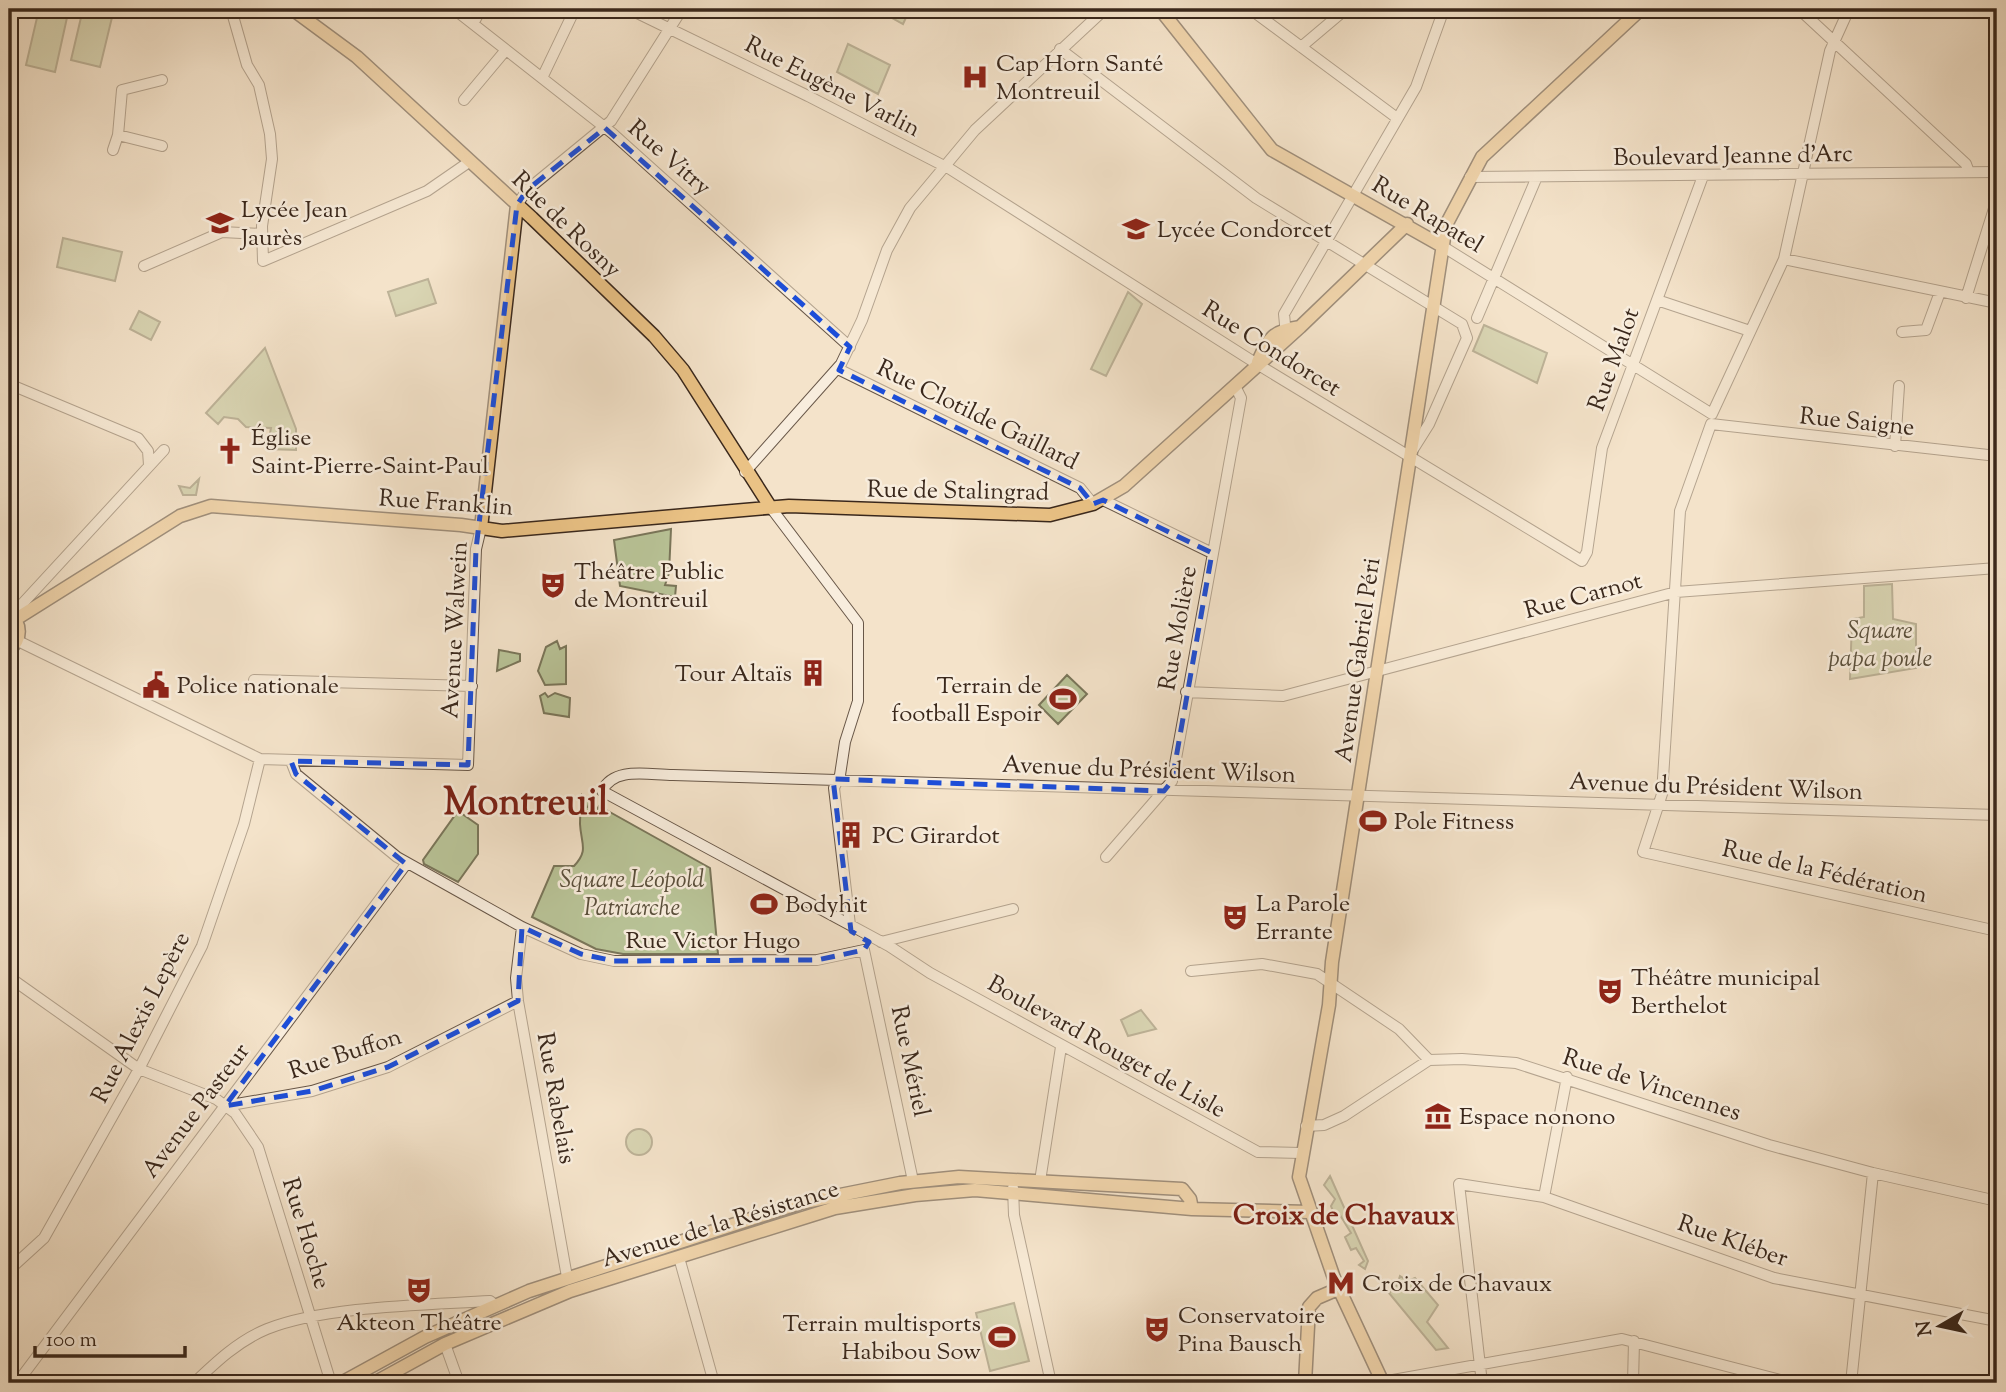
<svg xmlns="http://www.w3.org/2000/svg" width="2006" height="1392" font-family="'Sorts Mill Goudy',serif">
  <rect width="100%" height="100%" fill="#f4e3ca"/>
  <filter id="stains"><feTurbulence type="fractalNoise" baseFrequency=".00286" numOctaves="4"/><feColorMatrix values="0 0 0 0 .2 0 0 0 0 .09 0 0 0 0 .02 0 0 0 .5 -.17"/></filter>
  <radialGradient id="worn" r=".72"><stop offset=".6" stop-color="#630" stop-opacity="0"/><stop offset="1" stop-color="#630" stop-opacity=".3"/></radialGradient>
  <path fill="#b9c498" stroke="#7a765a" stroke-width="2" d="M 39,9 L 68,13 L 55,72 L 26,65 Z
    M 83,9 L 114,9 L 100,67 L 71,60 Z
    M 876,9 L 910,9 L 903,24 Z
    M 848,44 L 890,65 L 878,94 L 837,72 Z
    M 63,238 L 122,252 L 115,281 L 57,267 Z
    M 428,279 L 436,303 L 396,316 L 388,292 Z
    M 1128,292 L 1142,304 L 1106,376 L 1091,369 Z
    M 139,311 L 160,322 L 151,340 L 130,329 Z
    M 1484,325 L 1547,353 L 1537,383 L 1473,351 Z
    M 265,348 L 296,429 L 296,450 L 267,449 L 271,428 L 246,427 L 238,419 L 224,417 L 218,424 L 206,413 Z
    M 199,479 L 196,495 L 183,495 L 179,486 L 190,488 Z
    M 671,529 L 669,573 L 665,585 L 676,586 L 675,597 L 620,586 L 614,540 Z
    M 1892,584 L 1893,619 L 1916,624 L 1916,668 L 1850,679 L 1852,619 L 1864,617 L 1864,586 Z
    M 557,641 L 560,649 L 566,646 L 566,684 L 545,685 L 538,671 L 546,647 Z
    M 499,650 L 520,654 L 520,661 L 497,671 Z
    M 1067,675 L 1087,694 L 1058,724 L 1039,705 Z
    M 545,693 L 548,697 L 555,693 L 570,698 L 569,717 L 544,713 L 540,696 Z
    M 582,795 L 590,801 L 588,807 L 596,811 L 599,806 L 710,868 L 718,954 L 623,954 L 596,949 L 532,917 L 554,866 L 574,866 C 589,850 581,844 580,824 C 580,815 581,805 582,795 Z
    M 458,811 L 478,825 L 478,854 L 458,882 L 424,864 L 423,860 Z
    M 1141,1010 L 1156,1029 L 1128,1036 L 1121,1020 Z
    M626 1142a13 13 0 1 1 26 0a13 13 0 1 1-26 0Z
    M 1330,1176 L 1368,1261 L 1365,1269 L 1359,1265 L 1364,1261 L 1356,1248 L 1351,1250 L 1345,1237 L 1351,1233 L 1340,1215 L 1335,1216 L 1331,1206 L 1335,1199 L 1324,1185 Z
    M 1400,1276 L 1408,1281 L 1415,1278 L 1438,1305 L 1427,1322 L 1448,1348 L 1436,1350 L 1389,1293 L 1397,1285 Z
    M 1014,1303 L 1029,1361 L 990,1371 L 976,1313 Z"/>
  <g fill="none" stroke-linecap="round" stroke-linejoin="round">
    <defs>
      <path id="minor" d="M 231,9 L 247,65 L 259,85 L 270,134 L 272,159 L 262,226 L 263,261 L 427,191 L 469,162
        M 454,9 L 612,133 L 850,347
        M 629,9 L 808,96 L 950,169 L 1257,364 L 1582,561 L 1587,552 L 1602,448 L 1703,176
        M 1250,9 L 1397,118
        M 1799,9 L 1966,164 L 1969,172
        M 473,24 L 481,9
        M 1301,47 L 1346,9
        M 1060,49 L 1256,198 L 1462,324 L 1467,338 L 1429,424 L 1412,451
        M 542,78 L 575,9
        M 464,100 L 505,51
        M 118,135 L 162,146
        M 113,150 L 118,135 L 122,90 L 162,80
        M 1470,177 L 1997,172
        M 517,205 L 527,190 L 611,121 L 682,9
        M 1442,246 L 1712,414 L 1784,259 L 1830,51 L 1849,9
        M 1784,259 L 1997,303
        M 144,266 L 222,232 L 262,234
        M 1966,298 L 1997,199
        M 1657,300 L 1750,331
        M 1477,318 L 1536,179
        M 1902,332 L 1926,330 L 1940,292
        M 1286,335 L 1284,314 L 1416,87 L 1444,9
        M 838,369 L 1080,488 L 1093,504
        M 9,384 L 138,438 L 148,451 L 149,465
        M 1895,446 L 1899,386
        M 1997,456 L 1711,424 L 1680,511 L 1662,794 L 1643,852 L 1997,931
        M 745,472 L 841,364 L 862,320 L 887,250 L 910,208 L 975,130 L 1105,9
        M 1103,500 L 1212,553
        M 771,508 L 858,623 L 858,701 L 845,742 L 840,775 L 834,788 L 850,925
        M 12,615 L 164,450
        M 18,641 L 260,759 L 468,765 L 476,549 L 481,528
        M 254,680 L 472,686
        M 1186,692 L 1283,696 L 1676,592 L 1997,568
        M 291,761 L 296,774 L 397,857 L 522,927 L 581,954 L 614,961 L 817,960 L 864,950
        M 1106,857 L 1172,781 L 1241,398 L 1235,386
        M 522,927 L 516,978 L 518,1001 L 567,1277
        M 881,942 L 1013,909
        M 864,950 L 913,1181
        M 1191,971 L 1262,964 L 1317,974 L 1399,1029 L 1429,1060
        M 9,977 L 139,1069 L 216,1099 L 235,1113 L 258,1147 L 331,1383
        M 225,1106 L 312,1091 L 388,1067 L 518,1001
        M 1306,1126 L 1324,1125 L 1344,1116 L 1429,1060 L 1462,1059 L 1516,1063 L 1769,1145 L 1873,1173 L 1997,1201
        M 1301,1153 L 1258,1152 L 930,973 L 889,946 L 602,791 C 614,766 648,775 673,775 L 1997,815
        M 1040,1181 L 1061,1047
        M 1013,1188 L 1014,1215 L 1051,1383
        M 1544,1197 L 1567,1077
        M 680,1261 L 714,1383
        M 9,1270 L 44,1238 L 139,1069 L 202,946 L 244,824 L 260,759
        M 445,1344 L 459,1383
        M 1382,1382 L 1622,1339 L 1792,1383
        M 17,1383 L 407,863
        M 194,1383 C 216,1362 238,1341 267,1329 C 325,1306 426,1305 490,1301 L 495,1305
        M 1482,1383 L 1459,1184 L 1544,1197 L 1774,1278 L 1997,1321
        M 1633,1383 L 1634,1341
        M 1851,1383 L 1873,1173"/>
      <path id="major" d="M 292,9 L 357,57 L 532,218 L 654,336 L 683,370 L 771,508
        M 1160,9 L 1272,150 L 1442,246
        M 1258,362 C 1269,337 1273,331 1300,327
        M 481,528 L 517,205
        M 9,613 C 22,624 22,639 9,650
        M 16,619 L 180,516 L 211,506 L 461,525 L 502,531 L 789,506 L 1050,515 L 1093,504 L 1124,486 L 1300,327 L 1407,224
        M 341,1383 L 425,1337 L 529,1291 L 800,1203 L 900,1183 L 959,1177 L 1182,1189 L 1190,1199 L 1192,1209
        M 374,1383 L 445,1344 L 570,1291 L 835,1208 L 915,1195 L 975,1190 L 1192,1209 L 1309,1212
        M 1305,1383 L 1309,1307 L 1317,1298 L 1338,1289
        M 1383,1383 L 1334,1278 L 1299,1177 L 1329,1005 L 1332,962 L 1446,225 L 1482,157 L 1641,9"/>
    </defs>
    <use href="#minor" stroke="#685748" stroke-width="12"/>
    <use href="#major" stroke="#3a281c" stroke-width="15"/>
    <use href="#minor" stroke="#f8eddd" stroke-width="10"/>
    <use href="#major" stroke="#eac285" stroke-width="12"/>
  </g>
  <path d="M0 0H2006V1392H0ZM 605,128 L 850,347 L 839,370 L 1080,488 L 1093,504 L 1103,500 L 1212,553 L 1172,781 L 1164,791 L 833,779 L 851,931 L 869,942 L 864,950 L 817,960 L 614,961 L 581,954 L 522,927 L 518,1001 L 388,1067 L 312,1091 L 225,1106 L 406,864 L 296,774 L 291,761 L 468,765 L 476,549 L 517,205 L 527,190 Z" fill="#f4e3ca" fill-opacity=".55" fill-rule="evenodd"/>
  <path fill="none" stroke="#1d4ed8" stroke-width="5" stroke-dasharray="14 9" stroke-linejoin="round" d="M 605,128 L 850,347 L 839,370 L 1080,488 L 1093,504 L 1103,500 L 1212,553 L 1172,781 L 1164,791 L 833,779 L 851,931 L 869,942 L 864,950 L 817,960 L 614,961 L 581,954 L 522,927 L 518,1001 L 388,1067 L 312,1091 L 225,1106 L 406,864 L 296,774 L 291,761 L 468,765 L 476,549 L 517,205 L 527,190 Z"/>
  <defs>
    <symbol id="hospital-bare" viewBox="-9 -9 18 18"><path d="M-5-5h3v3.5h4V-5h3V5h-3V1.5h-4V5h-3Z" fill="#8f2418" stroke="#f8eddd" stroke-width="2.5" paint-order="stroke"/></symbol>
    <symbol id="school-bare" viewBox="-9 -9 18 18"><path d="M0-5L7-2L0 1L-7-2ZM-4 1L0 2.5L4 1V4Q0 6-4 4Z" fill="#8f2418" stroke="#f8eddd" stroke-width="2.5" paint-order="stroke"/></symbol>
    <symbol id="church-bare" viewBox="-9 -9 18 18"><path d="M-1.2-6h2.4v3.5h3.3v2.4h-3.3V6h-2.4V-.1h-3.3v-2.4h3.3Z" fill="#8f2418" stroke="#f8eddd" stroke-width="2.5" paint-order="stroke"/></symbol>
    <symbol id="theatre-bare" viewBox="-9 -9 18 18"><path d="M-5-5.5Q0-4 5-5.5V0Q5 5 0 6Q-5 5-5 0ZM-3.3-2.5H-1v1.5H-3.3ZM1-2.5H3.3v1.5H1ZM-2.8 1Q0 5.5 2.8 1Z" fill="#8f2418" stroke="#f8eddd" stroke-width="2.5" paint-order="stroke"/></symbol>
    <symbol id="building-bare" viewBox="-9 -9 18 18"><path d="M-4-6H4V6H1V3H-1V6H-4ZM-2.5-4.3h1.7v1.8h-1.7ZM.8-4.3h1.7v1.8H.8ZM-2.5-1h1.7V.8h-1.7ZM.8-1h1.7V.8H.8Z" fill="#8f2418" stroke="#f8eddd" stroke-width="2.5" paint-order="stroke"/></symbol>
    <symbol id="civic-bare" viewBox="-9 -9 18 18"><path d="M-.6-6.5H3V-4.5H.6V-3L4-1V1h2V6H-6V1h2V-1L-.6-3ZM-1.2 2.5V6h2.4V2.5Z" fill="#8f2418" stroke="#f8eddd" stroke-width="2.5" paint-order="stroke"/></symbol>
    <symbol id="stadium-bare" viewBox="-9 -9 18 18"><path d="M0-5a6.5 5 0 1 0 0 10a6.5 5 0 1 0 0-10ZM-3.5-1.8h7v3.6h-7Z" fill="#8f2418" stroke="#f8eddd" stroke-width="2.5" paint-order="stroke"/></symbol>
    <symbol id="museum-bare" viewBox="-9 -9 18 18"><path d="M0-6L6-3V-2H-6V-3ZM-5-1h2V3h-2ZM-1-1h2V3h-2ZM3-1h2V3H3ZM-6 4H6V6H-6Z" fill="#8f2418" stroke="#f8eddd" stroke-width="2.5" paint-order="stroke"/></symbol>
    <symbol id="metro-bare" viewBox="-9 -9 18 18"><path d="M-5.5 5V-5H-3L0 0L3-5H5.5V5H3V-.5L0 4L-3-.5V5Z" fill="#8f2418" stroke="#f8eddd" stroke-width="2.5" paint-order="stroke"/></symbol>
  </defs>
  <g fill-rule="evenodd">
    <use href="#hospital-bare" x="956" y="58" width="38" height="38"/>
    <use href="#school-bare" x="201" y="204" width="38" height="38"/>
    <use href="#school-bare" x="1117" y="210" width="38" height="38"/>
    <use href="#church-bare" x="211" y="432" width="38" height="38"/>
    <use href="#theatre-bare" x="534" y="566" width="38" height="38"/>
    <use href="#building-bare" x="794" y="654" width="38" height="38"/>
    <use href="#civic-bare" x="137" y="666" width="38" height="38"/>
    <use href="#stadium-bare" x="1044" y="680" width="38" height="38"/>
    <use href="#stadium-bare" x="1354" y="802" width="38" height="38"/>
    <use href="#building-bare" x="832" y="816" width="38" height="38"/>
    <use href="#stadium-bare" x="745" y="885" width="38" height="38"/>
    <use href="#theatre-bare" x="1216" y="898" width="38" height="38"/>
    <use href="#theatre-bare" x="1591" y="972" width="38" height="38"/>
    <use href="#museum-bare" x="1419" y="1097" width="38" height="38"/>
    <use href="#metro-bare" x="1322" y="1264" width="38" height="38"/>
    <use href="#theatre-bare" x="400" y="1271" width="38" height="38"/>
    <use href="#theatre-bare" x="1138" y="1310" width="38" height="38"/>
    <use href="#stadium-bare" x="983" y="1318" width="38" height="38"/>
  </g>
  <g text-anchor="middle" stroke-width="5" stroke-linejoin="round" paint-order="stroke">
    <g font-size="24" fill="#3a281c" stroke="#f8eddd" text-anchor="start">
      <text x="996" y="71">Cap Horn Santé<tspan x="996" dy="28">Montreuil</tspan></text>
      <text x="241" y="217">Lycée Jean<tspan x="241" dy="28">Jaurès</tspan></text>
      <text x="1157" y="237">Lycée Condorcet</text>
      <text x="251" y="445">Église<tspan x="251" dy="28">Saint-Pierre-Saint-Paul</tspan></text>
      <text x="574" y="579">Théâtre Public<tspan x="574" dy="28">de Montreuil</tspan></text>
      <text x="792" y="681" text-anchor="end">Tour Altaïs</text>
      <text x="177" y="693">Police nationale</text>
      <text x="1042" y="693" text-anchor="end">Terrain de<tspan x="1042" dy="28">football Espoir</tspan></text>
      <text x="1394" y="829">Pole Fitness</text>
      <text x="872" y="843">PC Girardot</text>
      <text x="1256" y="911">La Parole<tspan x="1256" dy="28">Errante</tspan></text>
      <text x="785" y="912">Bodyhit</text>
      <text x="1631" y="985">Théâtre municipal<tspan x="1631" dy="28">Berthelot</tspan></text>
      <text x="1459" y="1124">Espace nonono</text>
      <text x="1362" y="1291">Croix de Chavaux</text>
      <text x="1178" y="1323">Conservatoire<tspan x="1178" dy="28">Pina Bausch</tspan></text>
      <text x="419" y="1330" text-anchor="middle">Akteon Théâtre</text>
      <text x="981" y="1331" text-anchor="end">Terrain multisports<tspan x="981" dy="28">Habibou Sow</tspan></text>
    </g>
    <g font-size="24" fill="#3a281c" stroke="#f8eddd">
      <text transform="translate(833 86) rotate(27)" y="8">Rue Eugène Varlin</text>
      <text transform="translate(1733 155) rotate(-1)" y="8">Boulevard Jeanne d'Arc</text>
      <text transform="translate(670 157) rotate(41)" y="8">Rue Vitry</text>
      <text transform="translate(1428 214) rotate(31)" y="8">Rue Rapatel</text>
      <text transform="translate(567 224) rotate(44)" y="8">Rue de Rosny</text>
      <text transform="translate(1272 348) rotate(32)" y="8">Rue Condorcet</text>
      <text transform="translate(1613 359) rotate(-70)" y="8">Rue Malot</text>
      <text transform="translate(978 414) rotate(26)" y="8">Rue Clotilde Gaillard</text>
      <text transform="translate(1857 421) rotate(6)" y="8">Rue Saigne</text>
      <text transform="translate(958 490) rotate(1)" y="8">Rue de Stalingrad</text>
      <text transform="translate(446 502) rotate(4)" y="8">Rue Franklin</text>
      <text transform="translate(1583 595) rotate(-15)" y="8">Rue Carnot</text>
      <text transform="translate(1177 628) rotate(-80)" y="8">Rue Molière</text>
      <text transform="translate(454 630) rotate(-87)" y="8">Avenue Walwein</text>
      <text transform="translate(1357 660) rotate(-82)" y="8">Avenue Gabriel Péri</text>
      <text transform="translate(1149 769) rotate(2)" y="8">Avenue du Président Wilson</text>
      <text transform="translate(1716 786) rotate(2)" y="8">Avenue du Président Wilson</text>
      <text transform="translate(1825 871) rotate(13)" y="8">Rue de la Fédération</text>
      <text x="713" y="948">Rue Victor Hugo</text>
      <text transform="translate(140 1017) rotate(-63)" y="8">Rue Alexis Lepère</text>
      <text transform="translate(1107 1046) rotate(29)" y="8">Boulevard Rouget de Lisle</text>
      <text transform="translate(345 1053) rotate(-18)" y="8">Rue Buffon</text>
      <text transform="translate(911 1061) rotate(78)" y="8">Rue Mériel</text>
      <text transform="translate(1652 1084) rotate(18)" y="8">Rue de Vincennes</text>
      <text transform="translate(557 1098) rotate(80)" y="8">Rue Rabelais</text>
      <text transform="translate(195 1110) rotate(-53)" y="8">Avenue Pasteur</text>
      <text transform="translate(720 1223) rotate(-17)" y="8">Avenue de la Résistance</text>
      <text transform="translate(307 1233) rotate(73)" y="8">Rue Hoche</text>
      <text transform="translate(1733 1240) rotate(19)" y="8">Rue Kléber</text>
    </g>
    <g font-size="24" font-style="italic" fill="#5a4f3b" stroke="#f8eddd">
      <text x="1880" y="638">Square<tspan x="1880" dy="28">papa poule</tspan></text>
      <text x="632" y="887">Square Léopold<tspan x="632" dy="28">Patriarche</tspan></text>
    </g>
    <g font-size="28" font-weight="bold" fill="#7a1f14" stroke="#f8eddd">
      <text x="1344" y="1224">Croix de Chavaux</text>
    </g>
    <g font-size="38" font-weight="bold" fill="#7a1f14" stroke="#f8eddd">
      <text x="526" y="814">Montreuil</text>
    </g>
  </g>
  <rect width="2006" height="1392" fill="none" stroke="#f4e3ca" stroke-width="35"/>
  <rect x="10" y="10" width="1985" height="1371" fill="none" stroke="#3a281c" stroke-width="3.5"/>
  <rect x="18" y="18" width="1971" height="1357" fill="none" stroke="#3a281c" stroke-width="2"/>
  <g transform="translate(1940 1326) rotate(261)" stroke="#f8eddd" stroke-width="5" paint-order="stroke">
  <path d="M0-5L12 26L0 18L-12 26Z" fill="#3a281c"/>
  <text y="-10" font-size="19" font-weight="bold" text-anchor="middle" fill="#3a281c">N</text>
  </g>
  <path d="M35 1346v10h150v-10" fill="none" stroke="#3a281c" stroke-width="3.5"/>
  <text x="46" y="1346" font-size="21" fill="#3a281c" stroke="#f8eddd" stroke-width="5" paint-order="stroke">100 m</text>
  <rect width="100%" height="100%" filter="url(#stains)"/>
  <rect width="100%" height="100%" fill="url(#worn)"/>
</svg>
